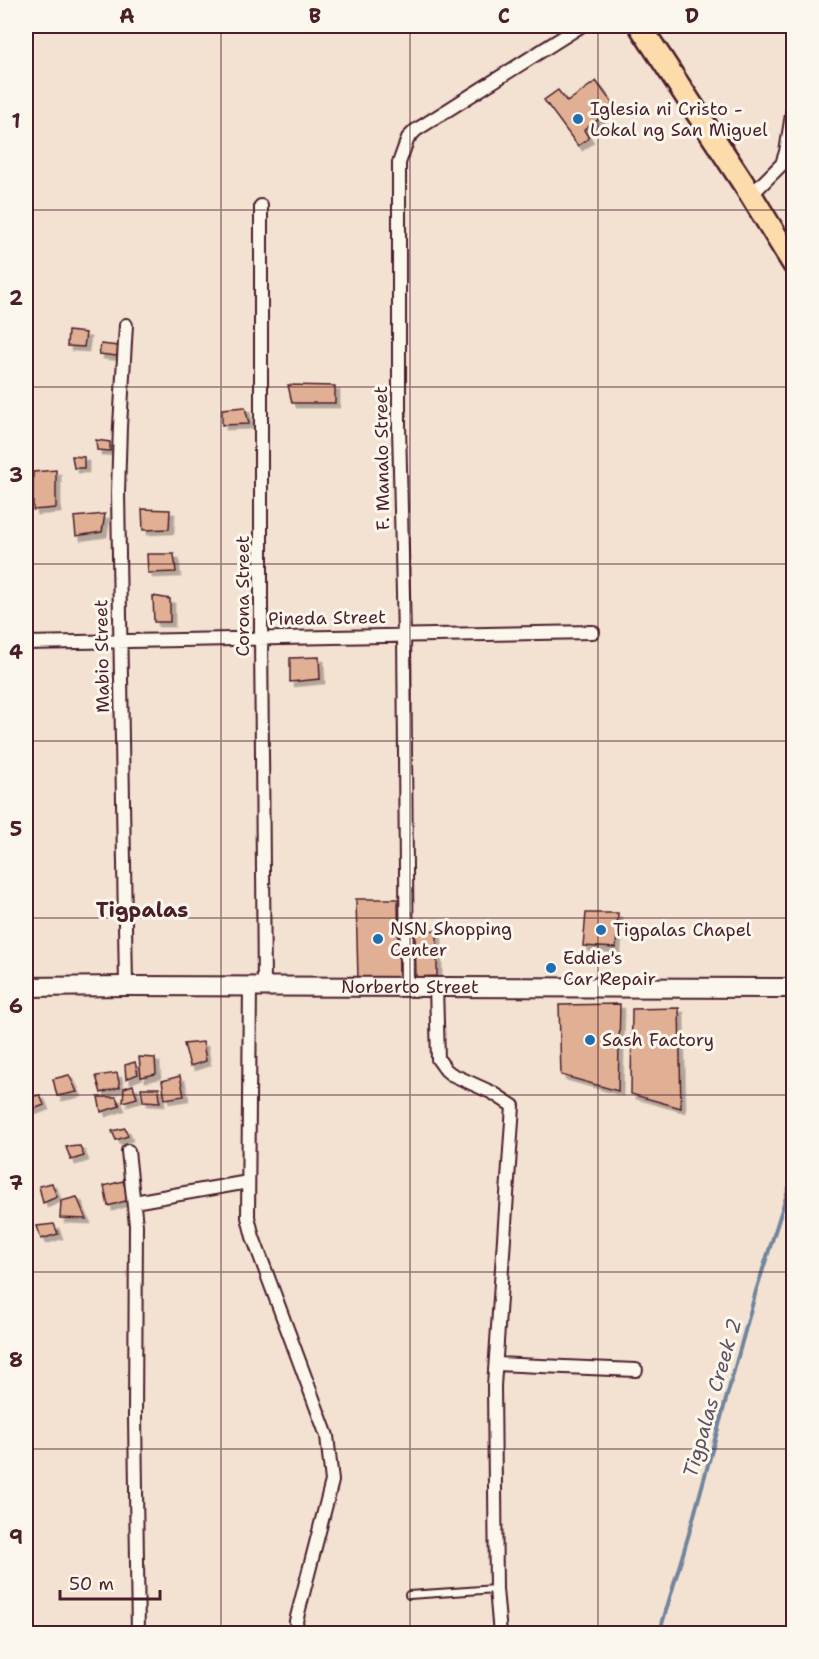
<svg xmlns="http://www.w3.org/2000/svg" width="819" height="1659" font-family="'Shantell Sans',sans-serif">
  <defs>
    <filter id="shadow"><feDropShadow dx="4.5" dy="4.5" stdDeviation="0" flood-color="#0004"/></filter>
  </defs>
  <rect width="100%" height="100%" fill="#f3e1d1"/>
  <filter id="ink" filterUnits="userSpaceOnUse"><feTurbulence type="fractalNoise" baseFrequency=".0167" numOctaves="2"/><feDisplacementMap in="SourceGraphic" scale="12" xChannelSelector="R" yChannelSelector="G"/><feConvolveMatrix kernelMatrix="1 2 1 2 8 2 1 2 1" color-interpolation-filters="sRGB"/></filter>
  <g filter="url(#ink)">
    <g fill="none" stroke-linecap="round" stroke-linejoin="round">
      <path stroke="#70859e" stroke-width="4" d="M 659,1634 L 688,1537 L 756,1291 L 794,1172"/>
    </g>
    <path fill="#e1af93" stroke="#4a1f2b" stroke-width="1.5" filter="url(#shadow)" d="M 596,81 L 615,107 L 584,130 L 589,138 L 578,146 L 544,100 L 558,90 L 567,102 Z
      M 68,331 L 86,333 L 84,347 L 67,346 Z
      M 101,344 L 118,346 L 117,356 L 99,354 Z
      M 288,385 L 335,386 L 335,403 L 292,403 Z
      M 245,407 L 249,424 L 222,425 L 222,409 Z
      M 96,440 L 110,442 L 110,451 L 97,450 Z
      M 72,456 L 84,457 L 84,468 L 74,468 Z
      M 56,470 L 56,508 L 33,510 L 33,472 Z
      M 142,509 L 170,510 L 169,529 L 143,530 Z
      M 105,514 L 102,532 L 76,536 L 74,517 Z
      M 147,554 L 174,554 L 176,572 L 148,573 Z
      M 153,596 L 170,599 L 170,622 L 154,622 Z
      M 319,657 L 320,679 L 290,682 L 290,658 Z
      M 356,899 L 398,899 L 399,978 L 358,979 Z
      M 586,913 L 618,913 L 616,948 L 583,946 Z
      M 437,930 L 437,976 L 416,977 L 415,932 Z
      M 620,1004 L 618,1091 L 561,1075 L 559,1005 Z
      M 679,1008 L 681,1108 L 631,1094 L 632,1009 Z
      M 203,1042 L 206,1061 L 190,1066 L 184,1044 Z
      M 139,1057 L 155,1058 L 156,1074 L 141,1077 Z
      M 135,1062 L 138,1074 L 126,1079 L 125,1065 Z
      M 135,1062 L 138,1074 L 126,1079 L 125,1065 Z
      M 117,1073 L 120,1087 L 101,1093 L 96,1076 Z
      M 69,1075 L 77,1092 L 57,1096 L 53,1079 Z
      M 180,1076 L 184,1096 L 165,1099 L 162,1081 Z
      M 133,1085 L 137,1098 L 123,1102 L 124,1088 Z
      M 141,1088 L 159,1088 L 160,1102 L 143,1101 Z
      M 40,1095 L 44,1105 L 31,1110 L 28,1097 Z
      M 98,1097 L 116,1097 L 120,1106 L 101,1112 Z
      M 125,1128 L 128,1136 L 116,1140 L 112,1131 Z
      M 80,1146 L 84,1156 L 71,1160 L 66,1147 Z
      M 123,1181 L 129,1200 L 108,1206 L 104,1186 Z
      M 52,1183 L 57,1197 L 43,1203 L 39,1186 Z
      M 77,1197 L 86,1219 L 60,1218 L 61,1201 Z
      M 54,1224 L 58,1234 L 41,1239 L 37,1226 Z"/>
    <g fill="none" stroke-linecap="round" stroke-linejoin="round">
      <defs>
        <path id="service" d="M 409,1595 L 496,1589"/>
        <path id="minor" d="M 751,195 L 782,164 L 786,152 L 794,102
          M 261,206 L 261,637 L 264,986
          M 26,643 L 593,632
          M 126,986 L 118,493 L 120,426 L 126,325
          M 250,986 L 248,1217 L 253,1237 L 327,1436 L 332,1481 L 296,1621 L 298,1634
          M 407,986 L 404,635 L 399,427 L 399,163 L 408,138 L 416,130 L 581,26
          M 436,987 L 438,1059 L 446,1070 L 451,1074 L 493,1093 L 513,1106 L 494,1386 L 496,1589 L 500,1634
          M 128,1151 L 136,1225 L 135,1417 L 138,1634
          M 134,1202 L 248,1182
          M 496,1364 L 636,1370"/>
        <g id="secondary">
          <path id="s1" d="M 26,987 L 126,986 L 794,988"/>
        </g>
        <path id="trunk" d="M 640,26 L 751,195 L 794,265"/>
      </defs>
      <use href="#service" stroke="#4a1f2b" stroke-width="10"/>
      <use href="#minor" stroke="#4a1f2b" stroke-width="16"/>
      <use href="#secondary" stroke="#4a1f2b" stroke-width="22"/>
      <use href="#trunk" stroke="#4a1f2b" stroke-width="26"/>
      <use href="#service" stroke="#fbf7ec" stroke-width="6"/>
      <use href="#minor" stroke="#fbf7ec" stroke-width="12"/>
      <use href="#secondary" stroke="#fbf7ec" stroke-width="18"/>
      <use href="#trunk" stroke="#fddcac" stroke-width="21"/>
    </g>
  </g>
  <path fill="none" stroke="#4a1f2b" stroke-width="1.5" stroke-opacity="0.55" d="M 221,26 L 221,1634M 410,26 L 410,1634M 598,26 L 598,1634M 26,210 L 794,210M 26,387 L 794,387M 26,564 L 794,564M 26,741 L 794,741M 26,918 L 794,918M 26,1095 L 794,1095M 26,1272 L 794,1272M 26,1449 L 794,1449"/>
  <g fill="#1f6fb2" stroke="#fbf7ec" stroke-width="2">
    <circle cx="578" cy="119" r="6"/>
    <circle cx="601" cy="930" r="6"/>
    <circle cx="378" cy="939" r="6"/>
    <circle cx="551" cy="968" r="6"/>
    <circle cx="590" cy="1040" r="6"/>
  </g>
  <g text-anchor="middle" stroke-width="6" stroke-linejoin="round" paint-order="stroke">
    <g font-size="18" fill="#4a1f2b" stroke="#fbf7ec" text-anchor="start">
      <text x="590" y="115">Iglesia ni Cristo -<tspan x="590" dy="21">Lokal ng San Miguel</tspan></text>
      <text x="390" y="935">NSN Shopping<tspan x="390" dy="21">Center</tspan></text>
      <text x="613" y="936">Tigpalas Chapel</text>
      <text x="563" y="964">Eddie's<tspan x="563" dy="21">Car Repair</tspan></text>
      <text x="602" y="1046">Sash Factory</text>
    </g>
    <g font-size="18" fill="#4a1f2b" stroke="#fbf7ec">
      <text transform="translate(382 458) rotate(-91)" y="6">F. Manalo Street</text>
      <text transform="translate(243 596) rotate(-90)" y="6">Corona Street</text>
      <text transform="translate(327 618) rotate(-1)" y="6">Pineda Street</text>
      <text transform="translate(102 656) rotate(-91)" y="6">Mabio Street</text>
      <text dy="6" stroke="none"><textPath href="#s1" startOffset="384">Norberto Street</textPath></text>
    </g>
    <g font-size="20" font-style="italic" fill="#5d5264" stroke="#fbf7ec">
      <text transform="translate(712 1398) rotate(-74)" y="7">Tigpalas Creek 2</text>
    </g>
    <g font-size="21" font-weight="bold" fill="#4a1f2b" stroke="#fbf7ec">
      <text x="142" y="917">Tigpalas</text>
    </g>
  </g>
  <rect width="819" height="1659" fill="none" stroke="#fbf7ec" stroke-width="66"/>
  <path d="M60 1590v9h100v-9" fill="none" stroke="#4a1f2b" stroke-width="3"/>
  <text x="69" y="1590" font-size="18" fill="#4a1f2b" stroke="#fbf7ec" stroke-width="4.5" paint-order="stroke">50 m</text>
  <rect x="33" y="33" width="753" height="1593" fill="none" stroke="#4a1f2b" stroke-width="2"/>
  <g font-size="20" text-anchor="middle" font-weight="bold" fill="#4a1f2b">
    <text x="127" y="23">A</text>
    <text x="315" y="23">B</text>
    <text x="504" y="23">C</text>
    <text x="692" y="23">D</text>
    <text x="16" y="128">1</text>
    <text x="16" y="305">2</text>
    <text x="16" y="482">3</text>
    <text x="16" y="659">4</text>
    <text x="16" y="836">5</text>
    <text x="16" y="1013">6</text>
    <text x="16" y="1190">7</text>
    <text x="16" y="1367">8</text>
    <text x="16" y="1544">9</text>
  </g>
</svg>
